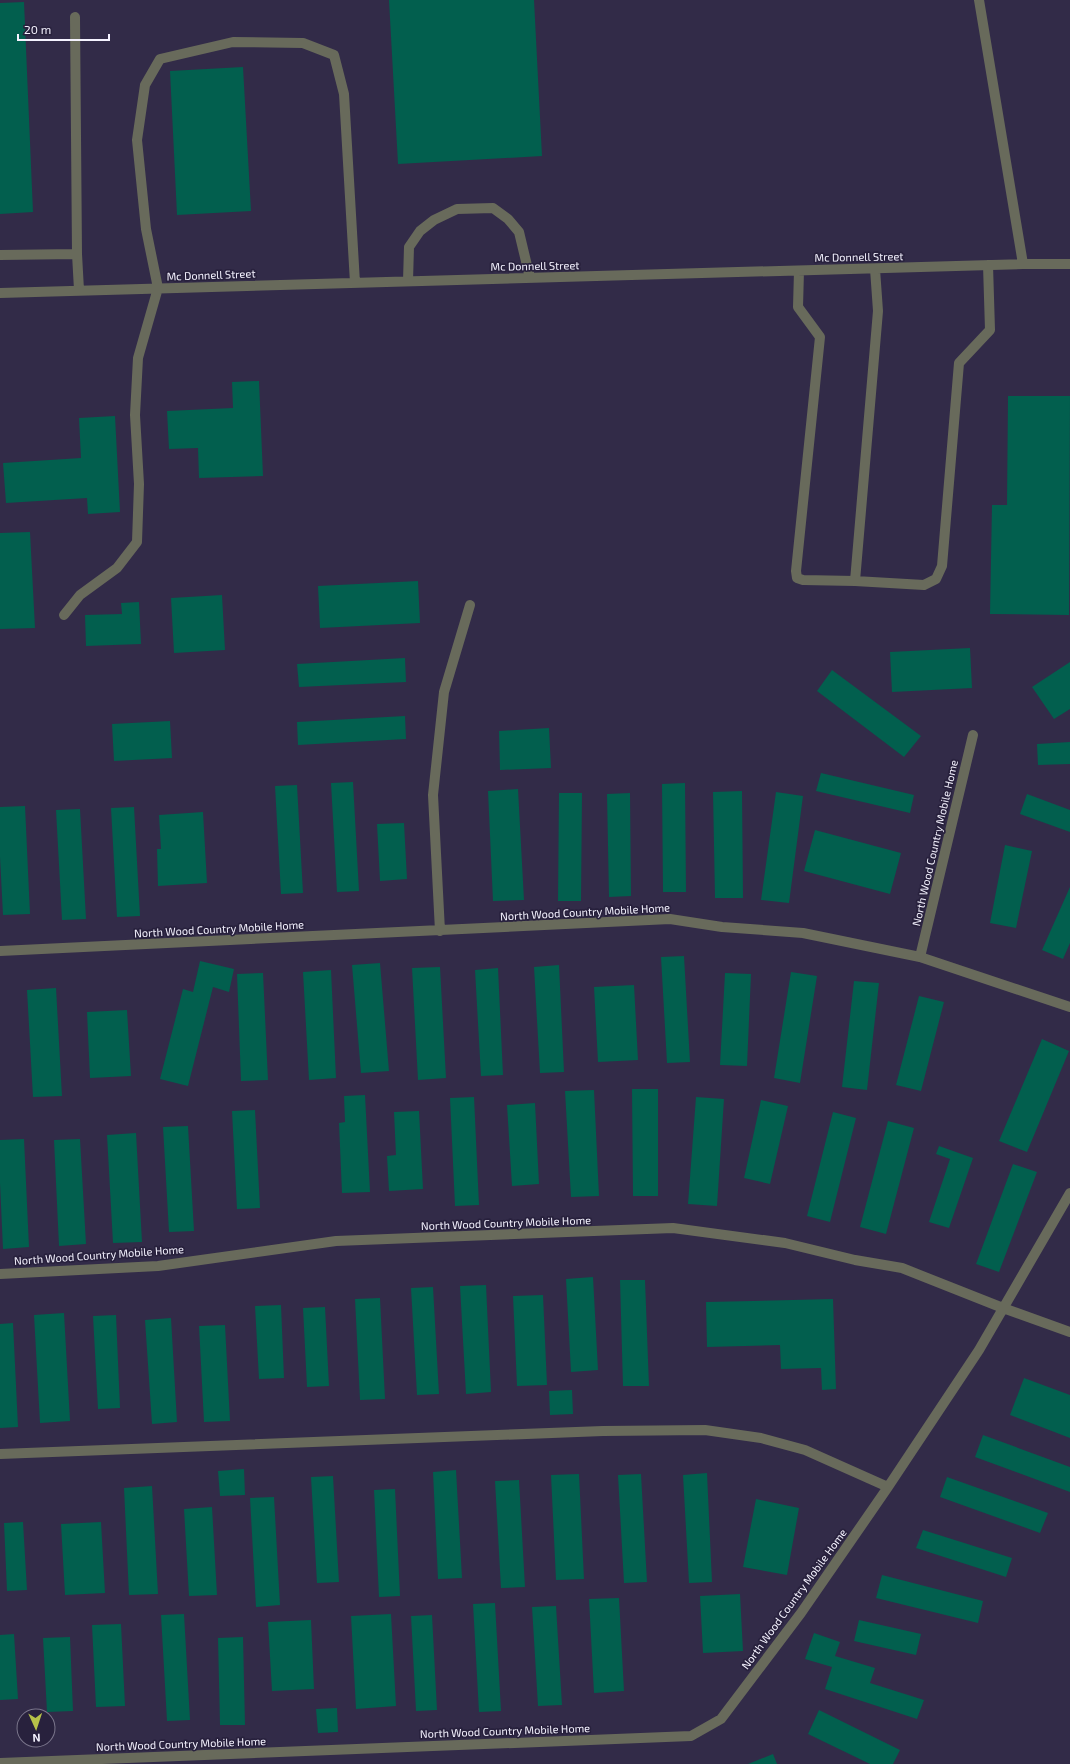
<svg xmlns="http://www.w3.org/2000/svg" width="1070" height="1764" font-family="'Exo 2',sans-serif">
  <rect width="100%" height="100%" fill="#322b48"/>
  <path fill="#025f4e" d="M 389,0 L 534,0 L 542,156 L 398,164 Z
    M 24,2 L 33,212 L 0,214 L 0,3 Z
    M 243,67 L 251,211 L 177,215 L 170,71 Z
    M 259,381 L 263,476 L 199,478 L 198,448 L 169,449 L 167,411 L 233,408 L 232,382 Z
    M 1008,396 L 1070,396 L 1069,615 L 990,614 L 992,505 L 1007,505 Z
    M 115,416 L 120,512 L 88,514 L 87,498 L 6,503 L 3,463 L 81,458 L 79,418 Z
    M 30,532 L 35,628 L 0,629 L 0,533 Z
    M 418,581 L 420,623 L 320,628 L 318,586 Z
    M 222,595 L 225,650 L 174,653 L 171,598 Z
    M 139,602 L 141,644 L 86,646 L 85,615 L 122,614 L 121,603 Z
    M 970,648 L 972,688 L 892,692 L 890,652 Z
    M 405,658 L 406,682 L 299,687 L 297,664 Z
    M 1070,662 L 1070,709 L 1054,719 L 1032,687 Z
    M 832,670 L 921,736 L 904,757 L 817,691 Z
    M 405,716 L 406,739 L 298,745 L 297,722 Z
    M 170,721 L 172,758 L 114,761 L 112,724 Z
    M 549,728 L 551,768 L 500,770 L 499,731 Z
    M 1070,742 L 1070,764 L 1038,765 L 1037,744 Z
    M 821,773 L 914,795 L 910,813 L 816,791 Z
    M 353,782 L 359,891 L 337,892 L 331,783 Z
    M 685,783 L 686,892 L 663,892 L 662,784 Z
    M 297,785 L 303,893 L 281,894 L 275,786 Z
    M 518,789 L 524,900 L 493,901 L 488,791 Z
    M 742,791 L 743,898 L 715,898 L 713,792 Z
    M 776,792 L 803,796 L 789,903 L 761,900 Z
    M 559,793 L 582,793 L 581,901 L 558,901 Z
    M 630,793 L 631,896 L 609,897 L 607,794 Z
    M 1027,794 L 1070,810 L 1070,832 L 1020,814 Z
    M 25,806 L 30,914 L 3,915 L 0,857 L 0,807 Z
    M 134,807 L 140,916 L 117,917 L 111,808 Z
    M 80,809 L 86,919 L 62,920 L 56,810 Z
    M 203,812 L 207,883 L 158,886 L 157,849 L 161,849 L 159,815 Z
    M 404,823 L 407,879 L 380,881 L 377,824 Z
    M 815,830 L 901,853 L 890,894 L 804,871 Z
    M 1005,845 L 1032,851 L 1016,928 L 990,923 Z
    M 1070,887 L 1070,943 L 1063,959 L 1042,950 Z
    M 684,956 L 690,1062 L 667,1063 L 661,957 Z
    M 200,961 L 234,969 L 229,992 L 213,987 L 188,1086 L 160,1079 L 183,989 L 193,992 Z
    M 380,963 L 389,1071 L 361,1073 L 352,965 Z
    M 559,965 L 564,1072 L 540,1073 L 534,967 Z
    M 440,967 L 446,1078 L 418,1080 L 412,968 Z
    M 498,968 L 503,1075 L 481,1076 L 475,970 Z
    M 331,970 L 336,1078 L 309,1080 L 303,972 Z
    M 791,972 L 817,976 L 800,1083 L 774,1078 Z
    M 263,973 L 268,1080 L 241,1081 L 237,974 Z
    M 725,973 L 751,974 L 747,1066 L 720,1065 Z
    M 854,981 L 879,983 L 867,1090 L 842,1087 Z
    M 634,985 L 638,1060 L 598,1062 L 594,987 Z
    M 56,988 L 62,1096 L 33,1097 L 27,990 Z
    M 919,996 L 944,1002 L 921,1091 L 896,1085 Z
    M 127,1010 L 131,1076 L 90,1078 L 87,1012 Z
    M 1042,1039 L 1069,1051 L 1027,1152 L 999,1141 Z
    M 632,1089 L 658,1089 L 658,1196 L 633,1196 Z
    M 594,1090 L 599,1196 L 571,1197 L 565,1091 Z
    M 365,1095 L 370,1192 L 342,1193 L 339,1123 L 345,1122 L 344,1096 Z
    M 474,1097 L 479,1205 L 455,1206 L 450,1098 Z
    M 696,1097 L 724,1099 L 717,1206 L 688,1204 Z
    M 761,1100 L 788,1106 L 770,1184 L 744,1178 Z
    M 535,1103 L 539,1184 L 512,1186 L 507,1105 Z
    M 255,1110 L 260,1208 L 237,1209 L 232,1111 Z
    M 419,1111 L 423,1189 L 389,1191 L 387,1156 L 396,1155 L 394,1112 Z
    M 833,1112 L 856,1118 L 830,1222 L 807,1216 Z
    M 888,1121 L 914,1128 L 886,1234 L 860,1227 Z
    M 188,1126 L 194,1231 L 169,1232 L 163,1127 Z
    M 136,1133 L 142,1242 L 113,1243 L 107,1135 Z
    M 24,1139 L 29,1247 L 3,1249 L 0,1183 L 0,1140 Z
    M 80,1139 L 86,1244 L 59,1246 L 54,1140 Z
    M 939,1146 L 973,1158 L 949,1228 L 929,1222 L 950,1159 L 936,1154 Z
    M 1013,1164 L 1037,1172 L 999,1272 L 976,1264 Z
    M 593,1277 L 598,1370 L 571,1372 L 566,1279 Z
    M 620,1280 L 645,1280 L 649,1386 L 623,1386 Z
    M 486,1285 L 491,1392 L 466,1394 L 460,1286 Z
    M 433,1287 L 439,1394 L 417,1395 L 411,1288 Z
    M 543,1295 L 547,1385 L 517,1386 L 513,1296 Z
    M 380,1298 L 385,1399 L 360,1400 L 355,1299 Z
    M 833,1299 L 836,1389 L 822,1390 L 821,1368 L 781,1369 L 780,1345 L 707,1347 L 706,1302 Z
    M 281,1305 L 284,1378 L 259,1379 L 255,1306 Z
    M 325,1307 L 329,1386 L 307,1387 L 303,1308 Z
    M 64,1313 L 70,1421 L 40,1423 L 34,1315 Z
    M 116,1315 L 120,1408 L 98,1409 L 93,1316 Z
    M 171,1318 L 177,1422 L 152,1424 L 145,1320 Z
    M 13,1323 L 18,1427 L 0,1428 L 0,1324 Z
    M 225,1325 L 230,1421 L 204,1422 L 199,1326 Z
    M 1024,1378 L 1070,1395 L 1070,1438 L 1010,1415 Z
    M 572,1390 L 573,1414 L 550,1415 L 549,1391 Z
    M 983,1435 L 1070,1467 L 1070,1492 L 975,1457 Z
    M 244,1469 L 245,1495 L 220,1496 L 218,1471 Z
    M 456,1470 L 462,1578 L 438,1579 L 433,1472 Z
    M 707,1473 L 712,1582 L 689,1583 L 683,1475 Z
    M 579,1474 L 584,1579 L 556,1580 L 551,1475 Z
    M 641,1474 L 647,1582 L 624,1583 L 618,1475 Z
    M 333,1476 L 339,1582 L 317,1583 L 311,1477 Z
    M 947,1477 L 1048,1513 L 1040,1533 L 940,1497 Z
    M 519,1480 L 525,1587 L 501,1588 L 495,1481 Z
    M 152,1486 L 158,1594 L 129,1595 L 124,1488 Z
    M 395,1489 L 400,1596 L 379,1597 L 374,1490 Z
    M 274,1497 L 280,1605 L 256,1607 L 250,1498 Z
    M 756,1499 L 799,1508 L 787,1575 L 743,1567 Z
    M 212,1507 L 217,1595 L 189,1596 L 184,1509 Z
    M 23,1522 L 27,1590 L 7,1591 L 4,1523 Z
    M 101,1522 L 105,1593 L 65,1595 L 61,1524 Z
    M 923,1530 L 1012,1558 L 1006,1577 L 916,1548 Z
    M 882,1575 L 983,1601 L 978,1623 L 876,1598 Z
    M 740,1594 L 743,1651 L 703,1653 L 700,1596 Z
    M 619,1598 L 624,1691 L 594,1693 L 589,1599 Z
    M 495,1603 L 501,1711 L 479,1712 L 473,1604 Z
    M 556,1606 L 562,1705 L 538,1706 L 532,1607 Z
    M 184,1614 L 190,1720 L 167,1721 L 161,1615 Z
    M 391,1614 L 396,1706 L 356,1709 L 351,1616 Z
    M 432,1615 L 437,1710 L 416,1711 L 411,1616 Z
    M 311,1620 L 314,1689 L 272,1691 L 268,1622 Z
    M 859,1620 L 921,1634 L 916,1655 L 854,1641 Z
    M 121,1624 L 125,1706 L 96,1707 L 92,1625 Z
    M 814,1633 L 840,1642 L 835,1656 L 875,1668 L 870,1683 L 924,1700 L 917,1719 L 825,1689 L 832,1667 L 805,1659 Z
    M 14,1634 L 18,1699 L 0,1700 L 0,1635 Z
    M 70,1637 L 73,1711 L 47,1712 L 43,1638 Z
    M 243,1637 L 245,1725 L 220,1725 L 218,1638 Z
    M 337,1708 L 338,1732 L 318,1733 L 316,1709 Z
    M 819,1710 L 900,1750 L 893,1764 L 870,1764 L 808,1734 Z
    M 773,1754 L 777,1764 L 748,1764 Z"/>
  <g fill="none" stroke-linecap="round" stroke-linejoin="round">
    <path stroke="#686a5b" stroke-width="10" d="M 979,0 L 1023,264
      M 75,17 L 77,254 L 79,290
      M 0,255 L 77,254
      M 875,269 L 878,311 L 855,581 L 924,585 L 936,579 L 942,566 L 959,363 L 990,330 L 988,265
      M 799,271 L 798,307 L 820,337 L 796,571 L 797,578 L 803,580 L 855,581
      M 408,281 L 409,247 L 420,231 L 434,220 L 457,209 L 493,208 L 508,219 L 519,232 L 530,278
      M 0,293 L 1023,264 L 1070,264
      M 64,615 L 80,595 L 117,568 L 137,542 L 139,484 L 135,415 L 138,358 L 158,288 L 146,229 L 137,140 L 145,85 L 160,59 L 233,42 L 303,43 L 334,55 L 344,94 L 355,283
      M 440,931 L 433,795 L 444,692 L 470,605
      M 0,951 L 670,919 L 722,927 L 803,933 L 920,957 L 1070,1007
      M 920,957 L 973,735
      M 0,1274 L 158,1266 L 336,1241 L 673,1228 L 785,1243 L 855,1260 L 902,1268 L 1003,1308 L 1070,1332
      M 0,1454 L 603,1431 L 705,1430 L 761,1438 L 805,1450 L 888,1487
      M 0,1763 L 691,1736 L 721,1719 L 801,1613 L 888,1487 L 979,1350 L 1070,1193"/>
  </g>
  <g text-anchor="middle" stroke-width="3.5" stroke-linejoin="round" paint-order="stroke">
    <g font-size="11" fill="#f5f3ff" stroke="#28213d">
      <text transform="translate(859 257) rotate(-1)" y="4">Mc Donnell Street</text>
      <text transform="translate(535 266) rotate(-1)" y="4">Mc Donnell Street</text>
      <text transform="translate(211 275) rotate(-2)" y="4">Mc Donnell Street</text>
      <text transform="translate(935 843) rotate(-77)" y="4">North Wood Country Mobile Home</text>
      <text transform="translate(585 912) rotate(-3)" y="4">North Wood Country Mobile Home</text>
      <text transform="translate(219 929) rotate(-3)" y="4">North Wood Country Mobile Home</text>
      <text transform="translate(506 1223) rotate(-2)" y="4">North Wood Country Mobile Home</text>
      <text transform="translate(99 1255) rotate(-4)" y="4">North Wood Country Mobile Home</text>
      <text transform="translate(794 1599) rotate(-54)" y="4">North Wood Country Mobile Home</text>
      <text transform="translate(505 1731) rotate(-2)" y="4">North Wood Country Mobile Home</text>
      <text transform="translate(181 1744) rotate(-2)" y="4">North Wood Country Mobile Home</text>
    </g>
  </g>
  <g transform="translate(36 1728) rotate(177)"><circle r="19" fill="#28213d" stroke="#7a758b"/>
  <path d="M0-3L7 15L0 10L-7 15Z" fill="#b6c149"/>
  <text y="-6" font-size="11" font-weight="bold" text-anchor="middle" fill="#f5f3ff">N</text>
  </g>
  <path d="M18 34v6h91v-6" fill="none" stroke="#f5f3ff" stroke-width="2"/>
  <text x="24" y="34" font-size="12" fill="#f5f3ff" stroke="#28213d" stroke-width="3" paint-order="stroke">20 m</text>
</svg>
